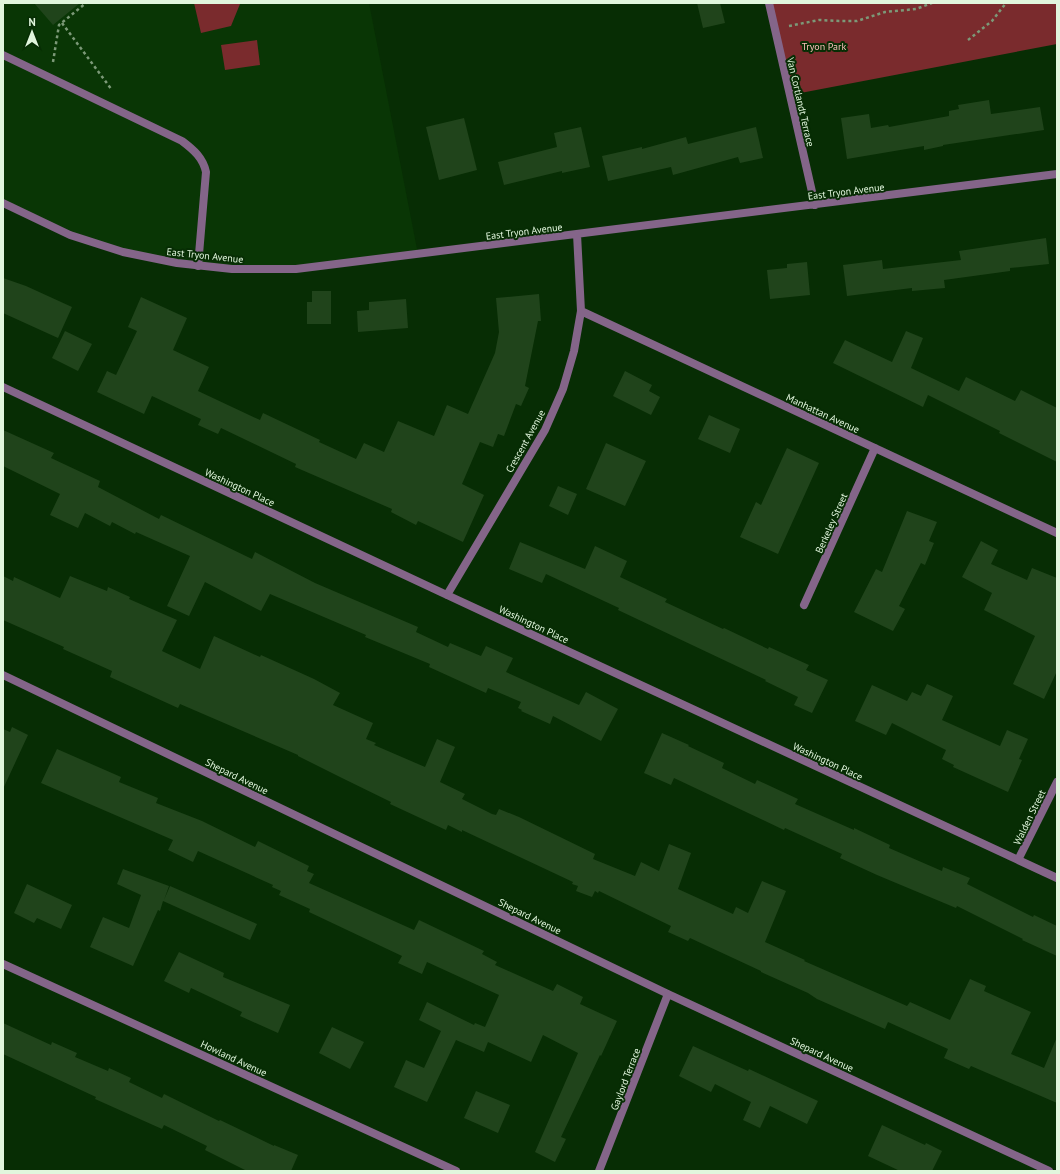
<svg xmlns="http://www.w3.org/2000/svg" width="1060" height="1174" font-family="'PT Sans',sans-serif">
  <rect width="100%" height="100%" fill="#072d04"/>
  <path fill="#093605" d="M 3,3 L 369,3 L 418,254 L 296,269 L 232,269 L 123,252 L 3,203 Z"/>
  <path fill="#7a2b2d" d="M 194,3 L 240,3 L 240,4 L 231,26 L 201,33 Z
    M 769,3 L 1057,3 L 1057,44 L 790,95 Z
    M 257,40 L 260,65 L 225,70 L 221,45 Z"/>
  <path fill="#20441b" d="M 34,3 L 80,3 L 53,25 Z
    M 697,3 L 720,3 L 725,23 L 703,28 Z
    M 989,100 L 991,114 L 1040,107 L 1044,130 L 943,145 L 943,146 L 924,150 L 924,146 L 847,159 L 841,118 L 869,114 L 871,128 L 888,125 L 889,127 L 949,116 L 949,111 L 959,109 L 958,105 Z
    M 464,118 L 477,170 L 439,180 L 426,127 Z
    M 581,127 L 590,167 L 562,173 L 562,171 L 504,185 L 498,162 L 557,147 L 554,133 Z
    M 756,127 L 763,158 L 740,163 L 738,157 L 673,175 L 671,167 L 608,181 L 602,156 L 642,147 L 642,149 L 686,137 L 688,144 Z
    M 1046,238 L 1049,264 L 1010,268 L 1010,271 L 944,280 L 945,288 L 912,291 L 912,288 L 847,296 L 843,265 L 882,260 L 883,269 L 961,260 L 959,251 Z
    M 807,262 L 810,295 L 770,299 L 767,270 L 787,268 L 787,264 Z
    M 3,278 L 26,286 L 72,307 L 58,338 L 3,313 Z
    M 312,291 L 331,291 L 331,324 L 307,324 L 307,302 L 312,302 Z
    M 539,294 L 541,321 L 538,321 L 525,386 L 529,388 L 521,406 L 516,404 L 504,436 L 498,434 L 493,447 L 480,442 L 462,484 L 484,495 L 463,542 L 418,521 L 416,525 L 391,512 L 392,509 L 295,467 L 296,464 L 221,428 L 218,434 L 198,425 L 201,419 L 152,396 L 144,414 L 97,392 L 107,371 L 116,375 L 137,331 L 128,327 L 141,297 L 187,318 L 173,350 L 209,367 L 198,391 L 260,420 L 263,413 L 320,440 L 319,442 L 356,459 L 364,443 L 384,452 L 398,421 L 434,436 L 447,405 L 468,414 L 495,353 L 499,332 L 496,298 Z
    M 406,299 L 408,328 L 358,332 L 357,311 L 369,310 L 369,302 Z
    M 65,331 L 92,344 L 78,371 L 52,358 Z
    M 906,331 L 923,338 L 911,368 L 959,391 L 966,377 L 1015,401 L 1021,390 L 1057,408 L 1057,462 L 999,433 L 1000,431 L 928,395 L 923,407 L 833,363 L 845,340 L 892,362 Z
    M 625,371 L 652,385 L 649,391 L 660,397 L 651,415 L 613,396 Z
    M 709,415 L 740,429 L 730,453 L 698,439 Z
    M 3,430 L 54,453 L 51,458 L 100,481 L 98,487 L 159,519 L 161,515 L 252,559 L 255,552 L 315,583 L 418,627 L 416,632 L 448,647 L 450,643 L 481,656 L 486,646 L 513,658 L 506,672 L 579,705 L 586,692 L 618,709 L 601,741 L 553,716 L 550,724 L 521,711 L 522,710 L 518,708 L 521,702 L 488,688 L 486,693 L 429,667 L 430,664 L 365,637 L 366,635 L 270,594 L 261,611 L 205,582 L 189,616 L 167,606 L 190,556 L 136,532 L 135,534 L 112,522 L 110,526 L 85,513 L 78,528 L 50,515 L 60,494 L 3,466 Z
    M 606,443 L 646,461 L 625,506 L 586,489 Z
    M 787,448 L 819,463 L 778,554 L 740,537 L 756,502 L 761,505 Z
    M 558,486 L 577,494 L 568,515 L 549,506 Z
    M 907,511 L 937,522 L 929,541 L 934,543 L 925,565 L 921,563 L 899,606 L 905,609 L 893,631 L 854,612 L 876,569 L 882,572 Z
    M 981,541 L 998,550 L 991,564 L 1027,580 L 1032,568 L 1057,578 L 1057,671 L 1044,699 L 1013,684 L 1035,636 L 984,610 L 992,593 L 962,577 Z
    M 520,542 L 585,569 L 595,546 L 627,561 L 620,577 L 667,599 L 665,602 L 723,629 L 724,628 L 768,649 L 769,647 L 809,665 L 806,670 L 828,680 L 812,713 L 794,705 L 798,697 L 765,681 L 766,680 L 618,610 L 619,608 L 546,574 L 542,583 L 509,569 Z
    M 3,576 L 13,581 L 14,577 L 60,598 L 70,576 L 107,591 L 108,587 L 130,597 L 129,599 L 177,620 L 162,651 L 200,669 L 214,636 L 260,657 L 261,655 L 314,679 L 340,693 L 333,705 L 373,723 L 366,739 L 376,743 L 374,745 L 425,767 L 437,739 L 455,747 L 440,782 L 465,794 L 462,799 L 492,814 L 496,815 L 499,809 L 519,817 L 595,854 L 593,859 L 635,876 L 641,862 L 659,871 L 669,844 L 691,853 L 678,889 L 733,914 L 736,907 L 748,913 L 762,881 L 786,891 L 765,942 L 805,960 L 804,961 L 907,1006 L 910,1002 L 950,1020 L 970,979 L 986,986 L 984,991 L 1031,1012 L 1011,1054 L 1044,1068 L 1057,1037 L 1057,1103 L 971,1066 L 969,1069 L 944,1058 L 948,1049 L 888,1022 L 885,1029 L 817,999 L 808,993 L 761,972 L 761,971 L 690,938 L 688,941 L 668,932 L 671,926 L 599,891 L 598,893 L 595,891 L 592,897 L 576,891 L 578,886 L 572,884 L 573,882 L 462,830 L 462,832 L 448,825 L 446,830 L 390,804 L 391,802 L 342,778 L 298,756 L 298,755 L 180,704 L 178,708 L 110,677 L 112,671 L 63,649 L 64,647 L 3,620 Z
    M 927,684 L 953,696 L 942,720 L 1000,746 L 1007,730 L 1028,739 L 1019,759 L 1022,760 L 1008,792 L 953,767 L 954,765 L 942,759 L 946,750 L 892,723 L 886,735 L 855,721 L 872,685 L 907,701 L 912,692 L 921,696 Z
    M 12,727 L 28,735 L 3,789 L 3,729 L 10,732 Z
    M 662,733 L 689,745 L 688,746 L 724,763 L 722,768 L 755,784 L 757,780 L 798,799 L 795,804 L 854,830 L 854,828 L 890,845 L 889,848 L 942,871 L 943,867 L 970,878 L 967,884 L 1033,917 L 1034,915 L 1057,926 L 1057,956 L 1022,940 L 1023,939 L 957,906 L 956,908 L 877,875 L 840,858 L 842,854 L 785,828 L 784,830 L 674,778 L 671,785 L 644,773 Z
    M 57,749 L 121,777 L 119,782 L 158,798 L 156,803 L 202,821 L 255,847 L 258,841 L 309,866 L 307,871 L 314,874 L 309,883 L 414,930 L 419,920 L 484,951 L 482,954 L 497,962 L 495,965 L 553,991 L 557,984 L 583,997 L 580,1004 L 617,1021 L 601,1056 L 600,1055 L 561,1137 L 566,1139 L 555,1162 L 535,1152 L 578,1053 L 543,1035 L 531,1062 L 488,1042 L 484,1052 L 456,1040 L 427,1102 L 394,1087 L 406,1060 L 424,1068 L 441,1031 L 419,1020 L 427,1002 L 474,1025 L 475,1023 L 485,1027 L 499,995 L 427,962 L 422,974 L 398,963 L 402,956 L 309,912 L 310,909 L 279,895 L 281,891 L 272,887 L 273,885 L 198,851 L 193,862 L 168,850 L 173,840 L 41,783 Z
    M 123,869 L 169,886 L 164,900 L 170,886 L 257,924 L 250,940 L 163,901 L 160,911 L 158,910 L 133,966 L 90,947 L 103,917 L 129,928 L 141,895 L 117,884 Z
    M 27,884 L 72,905 L 61,929 L 37,918 L 34,923 L 14,913 Z
    M 179,952 L 224,973 L 223,977 L 290,1005 L 278,1033 L 240,1016 L 242,1012 L 191,988 L 189,993 L 164,981 Z
    M 3,1023 L 51,1045 L 52,1042 L 77,1053 L 75,1057 L 108,1071 L 109,1068 L 131,1078 L 129,1082 L 162,1098 L 164,1094 L 219,1121 L 220,1120 L 274,1146 L 274,1145 L 298,1155 L 291,1171 L 247,1171 L 205,1150 L 207,1146 L 164,1125 L 162,1129 L 95,1099 L 96,1097 L 3,1054 Z
    M 332,1027 L 364,1042 L 350,1069 L 319,1053 Z
    M 693,1046 L 748,1071 L 749,1069 L 818,1101 L 807,1124 L 770,1106 L 760,1128 L 743,1120 L 751,1102 L 715,1084 L 711,1092 L 679,1076 Z
    M 476,1091 L 510,1105 L 498,1133 L 464,1118 Z
    M 882,1125 L 925,1145 L 926,1143 L 942,1151 L 932,1171 L 900,1171 L 868,1156 Z"/>
  <g fill="none" stroke-linecap="round" stroke-linejoin="round">
    <path stroke="#7c9978" stroke-width="2.5" stroke-dasharray="3 3" stroke-linecap="butt" d="M 62,23 L 112,90
      M 789,26 L 819,20 L 839,21 L 857,21 L 885,12 L 916,9 L 932,3
      M 968,40 L 992,21 L 1006,3
      M 53,62 L 59,25 L 86,3"/>
    <path stroke="#846589" stroke-width="8" d="M 3,55 L 182,141 C 194,150 203,158 206,172 L 198,266"/>
    <path stroke="#846589" stroke-width="8" d="M 769,3 L 815,205
      M 3,203 L 70,235 L 123,252 L 177,263 L 232,269 L 296,269 L 1057,174
      M 581,311 L 1057,533
      M 3,387 L 447,595 L 1057,878
      M 447,595 L 545,430 L 563,389 L 574,351 L 581,311 L 577,234
      M 804,605 L 875,448
      M 3,675 L 668,994 L 1049,1171
      M 1018,860 L 1057,782
      M 3,964 L 456,1171
      M 599,1171 L 668,994"/>
  </g>
  <g text-anchor="middle" stroke-width="4" stroke-linejoin="round" paint-order="stroke">
    <g font-size="10" fill="#fbbfbc" stroke="#072d04">
      <text x="824" y="50">Tryon Park</text>
    </g>
    <g font-size="10" fill="#e1f6dd" stroke="#072d04">
      <text transform="translate(801 102) rotate(77)" y="4">Van Cortlandt Terrace</text>
      <text transform="translate(846 191) rotate(-7)" y="4">East Tryon Avenue</text>
      <text transform="translate(524 231) rotate(-7)" y="4">East Tryon Avenue</text>
      <text transform="translate(205 255) rotate(6)" y="4">East Tryon Avenue</text>
      <text transform="translate(823 413) rotate(25)" y="4">Manhattan Avenue</text>
      <text transform="translate(525 441) rotate(-61)" y="4">Crescent Avenue</text>
      <text transform="translate(240 487) rotate(25)" y="4">Washington Place</text>
      <text transform="translate(831 523) rotate(-66)" y="4">Berkeley Street</text>
      <text transform="translate(534 624) rotate(25)" y="4">Washington Place</text>
      <text transform="translate(828 761) rotate(25)" y="4">Washington Place</text>
      <text transform="translate(237 776) rotate(26)" y="4">Shepard Avenue</text>
      <text transform="translate(1029 817) rotate(-64)" y="4">Walden Street</text>
      <text transform="translate(530 916) rotate(26)" y="4">Shepard Avenue</text>
      <text transform="translate(822 1054) rotate(25)" y="4">Shepard Avenue</text>
      <text transform="translate(234 1058) rotate(25)" y="4">Howland Avenue</text>
      <text transform="translate(625 1079) rotate(-69)" y="4">Gaylord Terrace</text>
    </g>
  </g>
  <rect width="1060" height="1174" fill="none" stroke="#e1f6dd" stroke-width="8"/>
  <g transform="translate(32 32)" stroke="#072d04" stroke-width="3" paint-order="stroke">
  <path d="M0-3L7 15L0 10L-7 15Z" fill="#e1f6dd"/>
  <text y="-6" font-size="11" font-weight="bold" text-anchor="middle" fill="#e1f6dd">N</text>
  </g>
</svg>
